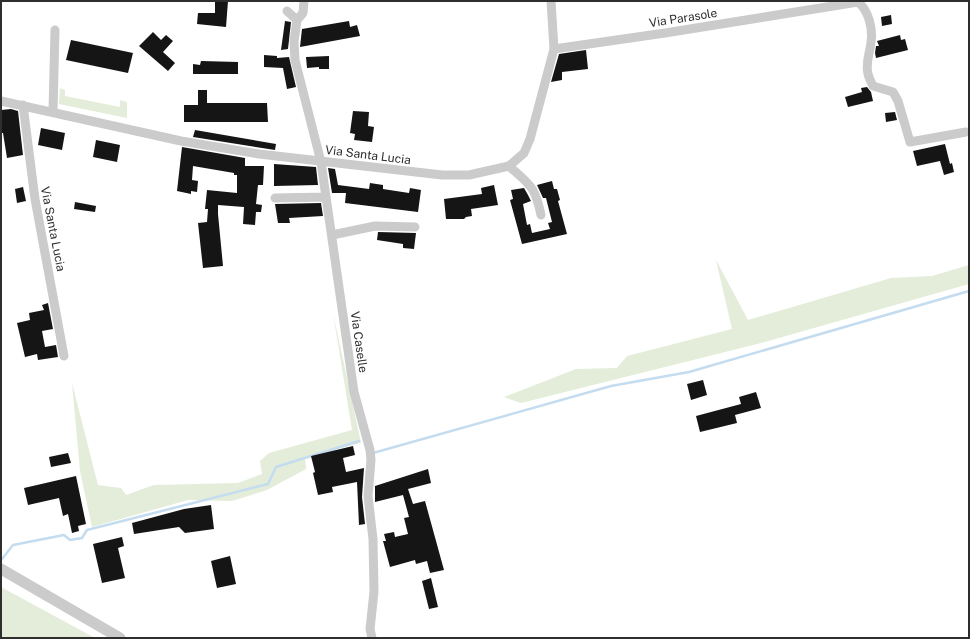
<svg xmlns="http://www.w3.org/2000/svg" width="970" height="639" font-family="'Public Sans',sans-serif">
  <rect width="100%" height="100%" fill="#fff"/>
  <path fill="#e3edda" d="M 60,88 L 65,90 L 65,96 L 120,107 L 120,100 L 127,102 L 127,118 L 59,104 Z
    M 716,260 L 748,320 L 891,278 L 932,276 L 969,265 L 969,284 L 761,343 L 521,403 L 504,397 L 576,369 L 617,368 L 627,356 L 732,329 Z
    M 333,313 L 361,443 L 305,457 L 306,469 L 267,490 L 232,501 L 188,500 L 92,527 L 80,471 L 72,383 L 98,485 L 121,488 L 126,495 L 154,485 L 238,483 L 262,474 L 260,461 L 269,453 L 352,430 Z
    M 1,587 L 95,638 L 1,638 Z"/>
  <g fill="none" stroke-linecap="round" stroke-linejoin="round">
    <path stroke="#c4dcef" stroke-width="2.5" d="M 373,453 L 611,386 L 689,372 L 969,291
      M 2,559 L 13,545 L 64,535 L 70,540 L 82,538 L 87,530 L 268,484 L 276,467 L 359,441"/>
  </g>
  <path fill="#151515" d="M 215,1 L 228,1 L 226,27 L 197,24 L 198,13 L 215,13 Z
    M 891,15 L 892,24 L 882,26 L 881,17 Z
    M 285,21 L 291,22 L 288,49 L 281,50 Z
    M 349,21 L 350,27 L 357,25 L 360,36 L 300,47 L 302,29 Z
    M 153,32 L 161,40 L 166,35 L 173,41 L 163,52 L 175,63 L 168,71 L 139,46 Z
    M 900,35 L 901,40 L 905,39 L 908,50 L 876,58 L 875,53 L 876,46 L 879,46 L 877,41 Z
    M 71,40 L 133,53 L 128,73 L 66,60 Z
    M 586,50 L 588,69 L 562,72 L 562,80 L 551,82 L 559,54 Z
    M 264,55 L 277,56 L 277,58 L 289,57 L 296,87 L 287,89 L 283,68 L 264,67 Z
    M 329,56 L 329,69 L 319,69 L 319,67 L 307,68 L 306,57 Z
    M 201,61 L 238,62 L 238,74 L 193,74 L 193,64 L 200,65 Z
    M 867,87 L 871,92 L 873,101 L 848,107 L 845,97 L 862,92 L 861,88 Z
    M 198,90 L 207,90 L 207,103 L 267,103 L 268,122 L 184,122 L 184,105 L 198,105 Z
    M 11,109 L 18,111 L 23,155 L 7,158 L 3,133 L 1,133 L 1,110 Z
    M 353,111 L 369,112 L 368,126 L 374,127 L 372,142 L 354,140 L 355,134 L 350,133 Z
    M 895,112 L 897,120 L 886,122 L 885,113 Z
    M 41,128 L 65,133 L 62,150 L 38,145 Z
    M 195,130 L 276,144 L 275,150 L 193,137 Z
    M 96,140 L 120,145 L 117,162 L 93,157 Z
    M 945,144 L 950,164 L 952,163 L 954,172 L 944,175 L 940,161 L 917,166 L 913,151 Z
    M 182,147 L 245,158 L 245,166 L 264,166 L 263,185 L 258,185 L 256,204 L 262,205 L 261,212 L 256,212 L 255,225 L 243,224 L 244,207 L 218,205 L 218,214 L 223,266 L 203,268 L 198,223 L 207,222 L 208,209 L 205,209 L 207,190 L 237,193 L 237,175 L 234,175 L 234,173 L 193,166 L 192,180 L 198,181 L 197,192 L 191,191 L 191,194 L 177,191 Z
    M 274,164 L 316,167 L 318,185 L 274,186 Z
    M 328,168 L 335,169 L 338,185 L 369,189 L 370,183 L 383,185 L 383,189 L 409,193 L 410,188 L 421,190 L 418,212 L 345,203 L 346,193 L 332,193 Z
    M 552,181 L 554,189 L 557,189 L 560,200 L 558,201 L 567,234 L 522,244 L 510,200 L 513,199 L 511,190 L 524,188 L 528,195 L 531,201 L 523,204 L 527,225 L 530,224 L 532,233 L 550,229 L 548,223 L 552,222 L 546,198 L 543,198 L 537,185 Z
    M 494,185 L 498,205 L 471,209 L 472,216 L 466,217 L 464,219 L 446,219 L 444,199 L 482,194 L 481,188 Z
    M 23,187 L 26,201 L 17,203 L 15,189 Z
    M 75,202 L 96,206 L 95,212 L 74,209 Z
    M 321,203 L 323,216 L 289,218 L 290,223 L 278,223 L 275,204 Z
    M 378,232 L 416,233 L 414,249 L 403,248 L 403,244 L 377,240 Z
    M 48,303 L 53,329 L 42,331 L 45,347 L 56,345 L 58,357 L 38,360 L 37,354 L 25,357 L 17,323 L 30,320 L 29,313 L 44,310 L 42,305 Z
    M 703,380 L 707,395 L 691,400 L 687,384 Z
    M 756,392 L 761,408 L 735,415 L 737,423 L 700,432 L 696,416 L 741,404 L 739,397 Z
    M 353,446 L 355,455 L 343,458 L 346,472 L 364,468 L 362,497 L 365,524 L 359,525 L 357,482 L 332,487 L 333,492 L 318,495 L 313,473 L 315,472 L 311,456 Z
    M 68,453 L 71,463 L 51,467 L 49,457 Z
    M 428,469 L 431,483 L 408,489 L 413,504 L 425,501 L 444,570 L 430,573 L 427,561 L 416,564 L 415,560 L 390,567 L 383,541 L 386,541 L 384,534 L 394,532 L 395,537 L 408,534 L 404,518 L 409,517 L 403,495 L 375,502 L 375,486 Z
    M 76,476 L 86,524 L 78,526 L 79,531 L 72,533 L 68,514 L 63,516 L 59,498 L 28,505 L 24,488 Z
    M 211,505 L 214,529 L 185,533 L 179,527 L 134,534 L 132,523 L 184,509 Z
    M 122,537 L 124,546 L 118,548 L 125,578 L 102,583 L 93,544 Z
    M 230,556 L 236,584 L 217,588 L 211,561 Z
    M 431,578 L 438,607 L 429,609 L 422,581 Z"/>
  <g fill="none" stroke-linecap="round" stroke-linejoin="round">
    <path stroke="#cbcbcb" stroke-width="9" d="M 287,11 L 297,20 L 294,41 L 295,60 L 321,162 L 354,392 L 370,450 L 371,460 L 368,496 L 373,539 L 374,592 L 370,629 L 372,638
      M 297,20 L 303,13 L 304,1
      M 554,49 L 665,33 L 858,2 C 869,11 873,29 871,42 C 870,53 865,63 868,74 C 869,78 871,82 873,86 L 893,92 L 898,101 L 910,142 L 966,132
      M 1,101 L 181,141 L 259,154 L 442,175 L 469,175 L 509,166 L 524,153 L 530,139 L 554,49 L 551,1
      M 23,105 L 35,199 L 64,356
      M 53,111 L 55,30
      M 509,166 C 530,185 535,186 541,215
      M 275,198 L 326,197
      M 332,235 L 375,226 L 415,227"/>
    <path stroke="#cbcbcb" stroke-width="11" d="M 1,569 L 120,638"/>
  </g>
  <g text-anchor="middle" stroke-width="4" stroke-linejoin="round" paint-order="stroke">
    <g font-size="12" fill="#2e2e2e" stroke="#fff">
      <text transform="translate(683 18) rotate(-9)" y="4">Via Parasole</text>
      <text transform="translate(368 155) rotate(7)" y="4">Via Santa Lucia</text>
      <text transform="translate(53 229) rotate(79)" y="4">Via Santa Lucia</text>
      <text transform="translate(359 342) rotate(82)" y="4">Via Caselle</text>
    </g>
  </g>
  <rect width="970" height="639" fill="none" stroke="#2e2e2e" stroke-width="4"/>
</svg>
